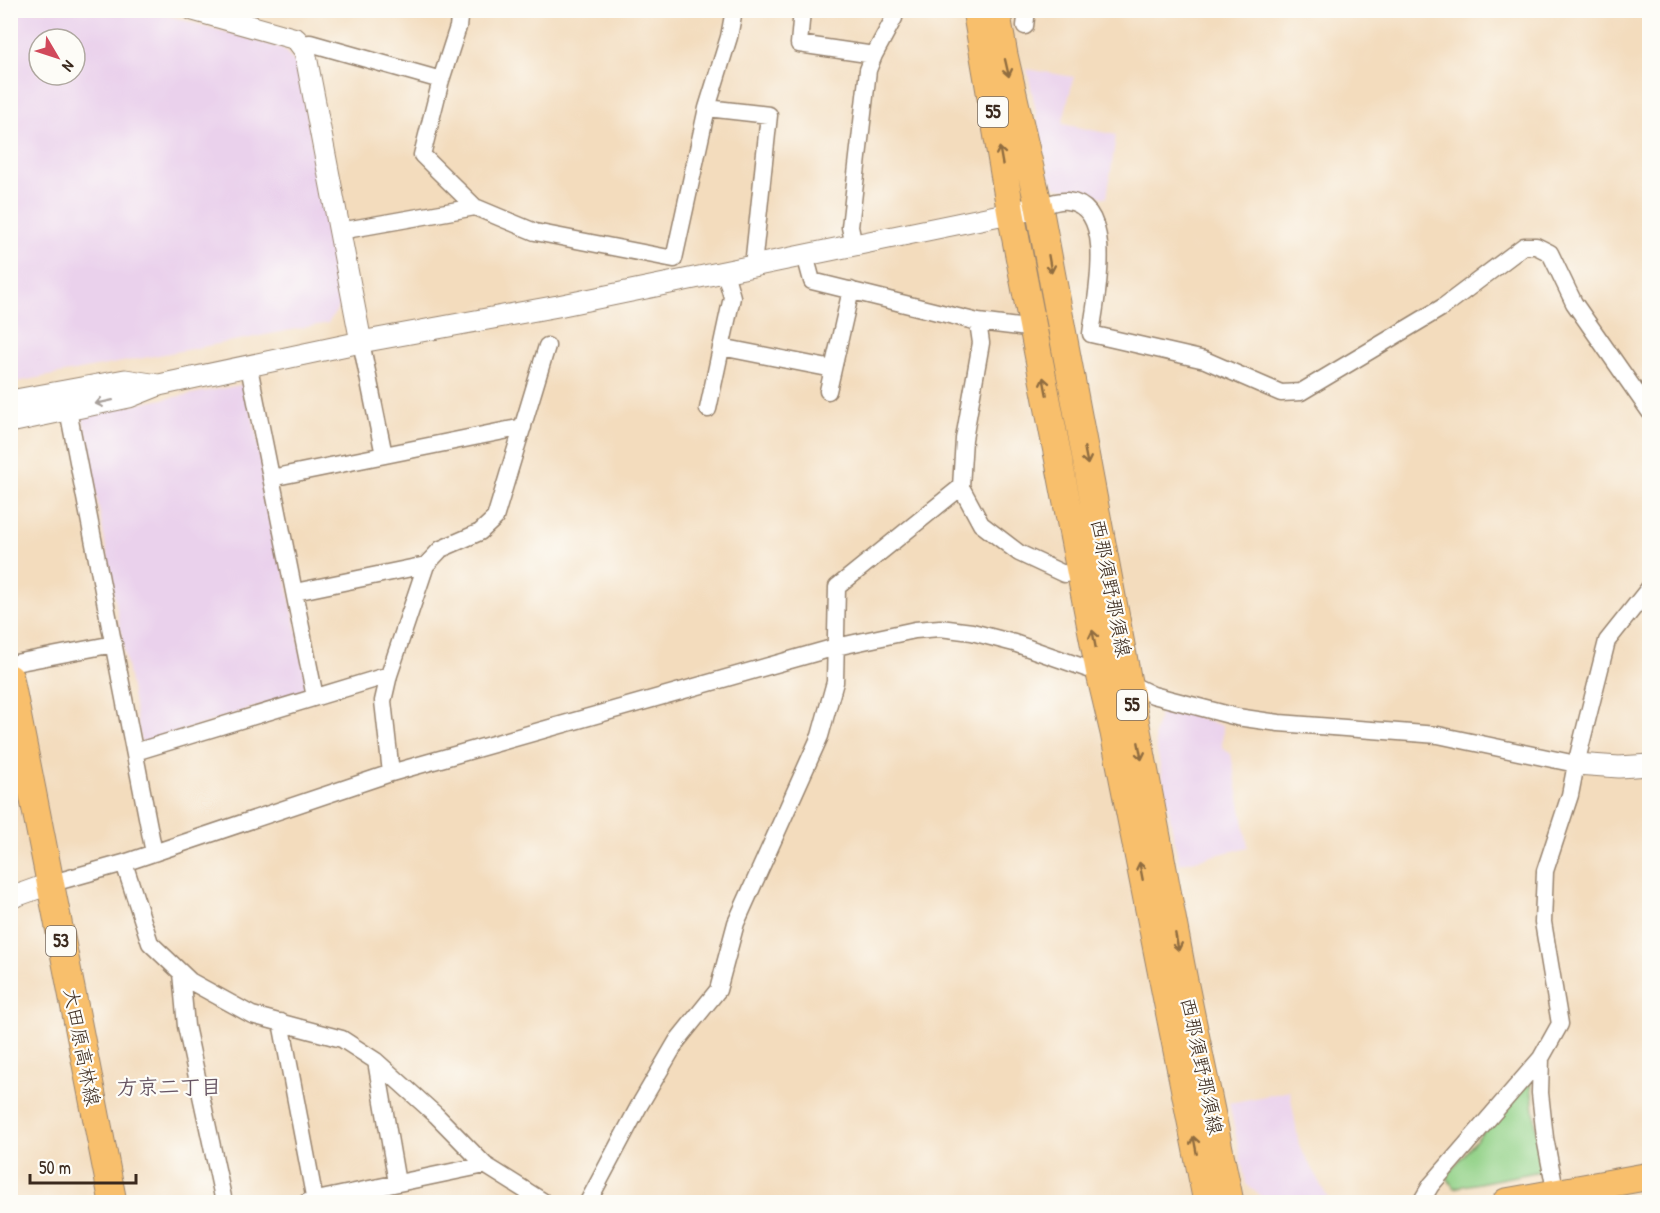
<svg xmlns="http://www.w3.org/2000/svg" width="1660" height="1213" font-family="'Patrick Hand','Klee One',sans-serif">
  <rect width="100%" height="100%" fill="#fdfcf7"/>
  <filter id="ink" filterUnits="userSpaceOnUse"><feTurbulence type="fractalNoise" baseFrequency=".0167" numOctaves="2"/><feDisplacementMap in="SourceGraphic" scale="12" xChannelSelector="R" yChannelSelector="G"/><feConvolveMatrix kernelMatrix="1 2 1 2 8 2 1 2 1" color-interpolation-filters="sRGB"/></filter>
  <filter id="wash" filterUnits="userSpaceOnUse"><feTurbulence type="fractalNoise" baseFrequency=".008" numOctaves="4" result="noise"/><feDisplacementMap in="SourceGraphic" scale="24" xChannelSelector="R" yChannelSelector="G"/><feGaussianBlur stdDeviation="1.35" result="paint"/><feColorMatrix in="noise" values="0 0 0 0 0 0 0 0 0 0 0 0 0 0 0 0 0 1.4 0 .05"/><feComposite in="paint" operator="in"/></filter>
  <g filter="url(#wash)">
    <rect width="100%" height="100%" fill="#f3dcbd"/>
    <path fill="#ead1ec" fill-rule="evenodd" d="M 11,11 L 152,11 L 282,48 L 298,66 L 341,304 L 328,323 L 11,383 ZM 39,39 L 75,39 L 75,75 L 39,75 Z
      M 1027,69 L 1074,77 L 1062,124 L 1116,135 L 1107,198 L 1055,187 L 1049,173 Z
      M 246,384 L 309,690 L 141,744 L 82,414 Z
      M 1174,709 L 1223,726 L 1222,748 L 1231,754 L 1248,847 L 1179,864 L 1154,735 L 1160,713 Z
      M 1290,1091 L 1299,1145 L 1330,1202 L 1268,1202 L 1246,1184 L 1229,1103 Z"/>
    <path fill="#93d288" stroke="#677e53" stroke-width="1.5" d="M 1530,1076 L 1541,1171 L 1454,1188 L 1446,1176 Z"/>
  </g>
  <g filter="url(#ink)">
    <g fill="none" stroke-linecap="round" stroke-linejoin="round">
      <defs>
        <path id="minor" d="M 460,10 L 458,27 L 441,80 L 422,155 L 475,207 L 506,220 L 535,232 L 674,259 L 707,108 L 729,37 L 734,10
          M 802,10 L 799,44 L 874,55 L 894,18 L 895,10
          M 1025,26 L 1027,10
          M 301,44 L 310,43 L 441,80
          M 707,108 L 769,115 L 753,266
          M 1039,207 C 1048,204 1058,200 1067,201 C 1118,206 1095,302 1091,334 L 1205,360 L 1281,393 L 1301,392 L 1443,307 L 1524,246 L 1536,246 L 1550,253 L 1574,303 L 1650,412
          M 340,231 L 475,207
          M 854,246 L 850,227 L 868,70 L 874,55
          M 805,255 L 812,281 L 978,322 L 1035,329
          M 361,342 L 384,455
          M 721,347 L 833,369
          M 249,367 L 315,697
          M 828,391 L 851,290
          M 708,409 L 732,297 L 725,272
          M 68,410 L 154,853
          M 271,478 L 523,427
          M 961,487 L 981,524 L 1019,553 L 1064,574 L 1081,571
          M 295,592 L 426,565
          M 10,664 L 114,644
          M 135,752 L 389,675
          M 391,773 L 383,701 L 389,675 L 426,565 L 441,549 L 480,532 L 495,518 L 547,346
          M 124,863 L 150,943 L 190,981 L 252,1015 L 342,1039 L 376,1061 L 436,1115 L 485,1165 L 544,1202
          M 49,884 L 124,863 L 391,773 L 836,647 L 915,630 L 940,628 L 972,632 L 1014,643 L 1128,683 L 1153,695 L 1237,717 L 1279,723 L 1438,735 L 1576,764
          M 181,973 L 186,1026 L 224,1202
          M 281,1022 L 315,1201
          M 1541,1058 L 1540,1093 L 1545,1138 L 1557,1200
          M 376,1061 L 397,1183
          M 307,1202 L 485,1165
          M 588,1202 L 639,1106 L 677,1041 L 718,990 L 736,923 L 820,736 L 835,682 L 837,587 L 961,487 L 964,439 L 981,343 L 978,322
          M 1421,1202 L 1431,1185 L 1541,1058 L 1560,1024 L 1543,922 L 1545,871 L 1570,795 L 1576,764 L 1607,641 L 1650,587"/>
        <path id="tertiary" d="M 193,10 L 296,39 L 305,51 L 361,342
          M 10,401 L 125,380 L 158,385
          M 10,422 L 129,397 L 159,385 L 361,342 L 558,306 L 1039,207
          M 1576,764 L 1619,767 L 1650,765
          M 10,898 L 49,884"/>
        <path id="primary" d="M 976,10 L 1011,214 L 1100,674 L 1114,733 L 1207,1202
          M 996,10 L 1004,55 L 1039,207 L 1183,976 L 1230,1202
          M 10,678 L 113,1202
          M 1506,1202 L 1650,1176"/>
      </defs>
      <use href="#minor" stroke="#97836e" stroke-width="19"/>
      <use href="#tertiary" stroke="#97836e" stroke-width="23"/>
      <use href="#primary" stroke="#97836e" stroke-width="29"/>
      <use href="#minor" stroke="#fff" stroke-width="16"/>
      <use href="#tertiary" stroke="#fff" stroke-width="21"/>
      <use href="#primary" stroke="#f8bf6c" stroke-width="27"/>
    </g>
    <defs><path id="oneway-shaft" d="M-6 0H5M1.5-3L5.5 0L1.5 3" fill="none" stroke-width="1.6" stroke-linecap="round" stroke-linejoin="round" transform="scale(1.5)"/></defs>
    <g stroke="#906d41">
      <use href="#oneway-shaft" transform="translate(1007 68) rotate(77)"/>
      <use href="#oneway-shaft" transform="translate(1001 156) rotate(-100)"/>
      <use href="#oneway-shaft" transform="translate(1050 264) rotate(80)"/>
      <use href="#oneway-shaft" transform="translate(1045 386) rotate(-101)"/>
      <use href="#oneway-shaft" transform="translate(1086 456) rotate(79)"/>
      <use href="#oneway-shaft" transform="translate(1094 639) rotate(-101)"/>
      <use href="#oneway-shaft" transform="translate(1140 751) rotate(79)"/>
      <use href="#oneway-shaft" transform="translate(1141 871) rotate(-101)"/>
      <use href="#oneway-shaft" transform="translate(1177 942) rotate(79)"/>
      <use href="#oneway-shaft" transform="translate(1195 1145) rotate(-101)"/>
    </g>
    <use stroke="#a79f9a" href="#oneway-shaft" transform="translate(104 402) rotate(168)"/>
  </g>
  <g text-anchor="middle" stroke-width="4.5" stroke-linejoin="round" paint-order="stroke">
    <g fill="#fdfcf7" stroke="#75695f" stroke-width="1.5">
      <rect x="978" y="97" width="30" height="30" rx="4.5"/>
      <rect x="1117" y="690" width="30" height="30" rx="4.5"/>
      <rect x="46" y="926" width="30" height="30" rx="4.5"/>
    </g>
    <g font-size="18" font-weight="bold" fill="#3b2a1e">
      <text x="993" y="118">55</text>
      <text x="1132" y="711">55</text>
      <text x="61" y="947">53</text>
    </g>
    <g font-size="20" fill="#3b2a1e" stroke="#fdfcf7">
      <text transform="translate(1111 588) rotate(79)" y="7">西那須野那須線</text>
      <text transform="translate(82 1047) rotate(79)" y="7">大田原高林線</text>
      <text transform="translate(1202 1066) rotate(78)" y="7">西那須野那須線</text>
    </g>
    <g font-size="21" font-weight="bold" fill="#675564" stroke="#fdfcf7">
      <text x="169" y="1094">方京二丁目</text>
    </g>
  </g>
  <rect width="1660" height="1213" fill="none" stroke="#fdfcf7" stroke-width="36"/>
  <g transform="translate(57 57) rotate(129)"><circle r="28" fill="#fdfcf7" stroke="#afa8a0" stroke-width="1.5"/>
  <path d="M0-4.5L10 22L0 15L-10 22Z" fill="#d1495b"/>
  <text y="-9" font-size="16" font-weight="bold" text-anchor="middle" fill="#3b2a1e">N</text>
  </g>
  <path d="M30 1174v9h106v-9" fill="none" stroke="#3b2a1e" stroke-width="3"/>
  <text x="39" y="1174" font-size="18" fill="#3b2a1e" stroke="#fdfcf7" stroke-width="4.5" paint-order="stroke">50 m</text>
</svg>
